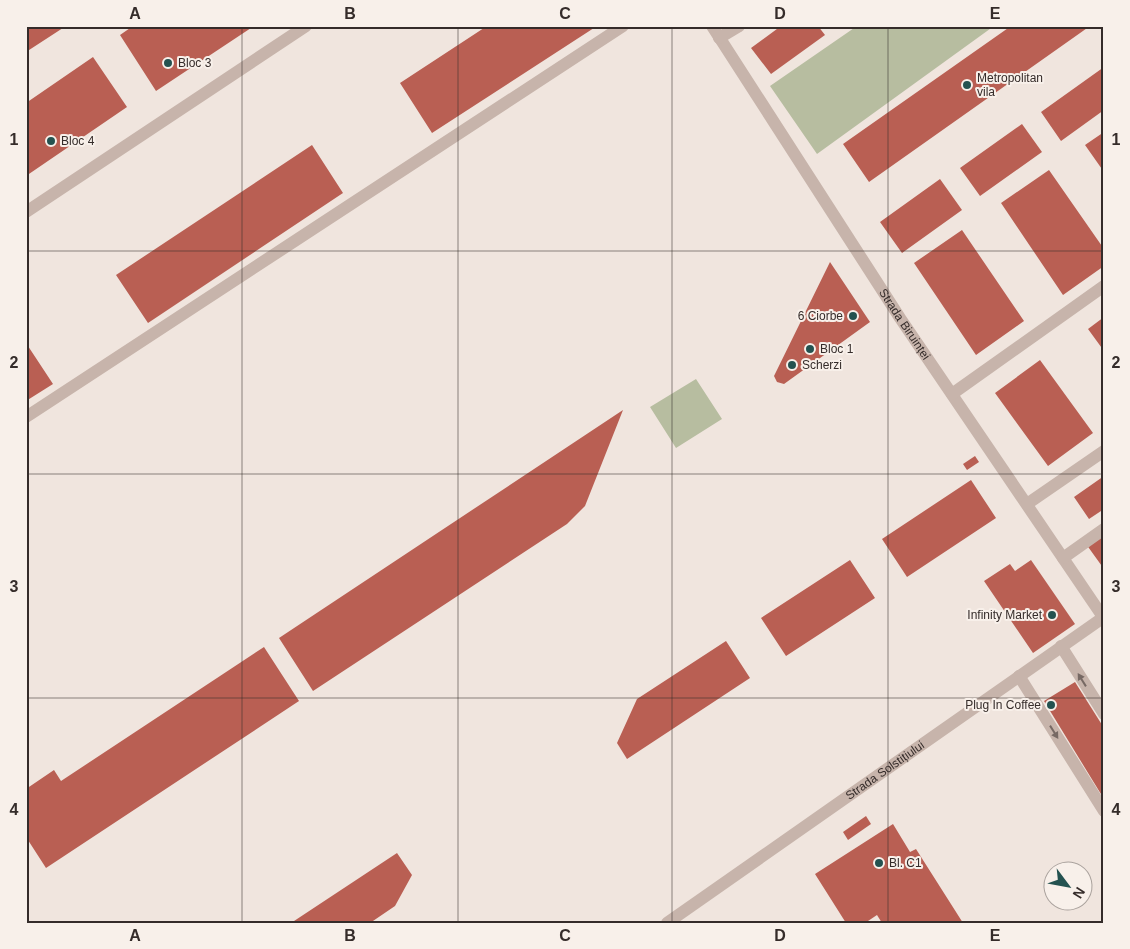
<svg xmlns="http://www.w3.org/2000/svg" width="1130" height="949" font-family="Arial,sans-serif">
  <rect width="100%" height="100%" fill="#f0e5de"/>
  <path fill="#b7bda0" d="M 857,26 L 994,26 L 817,154 L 770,86 Z
    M 696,379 L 722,419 L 676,448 L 650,407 Z"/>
  <path fill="#b95f53" d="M 26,26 L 66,26 L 26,52 Z
    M 133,26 L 254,26 L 156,91 L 120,35 Z
    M 487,26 L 597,26 L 432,133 L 400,83 Z
    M 781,26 L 818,26 L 825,35 L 771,74 L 751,48 Z
    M 1011,26 L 1090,26 L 869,182 L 843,144 Z
    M 93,57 L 127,107 L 26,176 L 26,103 Z
    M 1104,67 L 1104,110 L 1061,141 L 1041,112 Z
    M 1022,124 L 1042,152 L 980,196 L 960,168 Z
    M 1104,132 L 1104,172 L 1085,145 Z
    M 312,145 L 343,193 L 148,323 L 116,275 Z
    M 1049,170 L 1104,249 L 1104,266 L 1063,295 L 1001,203 Z
    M 940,179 L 962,210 L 902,253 L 880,222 Z
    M 962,230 L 1024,321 L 976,355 L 914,263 Z
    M 830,262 L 870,322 L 784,384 L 777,382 L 774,376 Z
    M 1104,317 L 1104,351 L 1088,329 Z
    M 26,343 L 53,384 L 26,401 Z
    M 1040,360 L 1093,433 L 1048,466 L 995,393 Z
    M 623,410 L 585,506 L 567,524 L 313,691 L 279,638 Z
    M 975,456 L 979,462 L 967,470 L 963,464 Z
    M 1104,476 L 1104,509 L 1089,519 L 1074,497 Z
    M 971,480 L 996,518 L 907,577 L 882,539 Z
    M 1104,532 L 1104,569 L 1086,544 Z
    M 850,560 L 875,598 L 786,656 L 761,618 Z
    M 1031,560 L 1075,624 L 1033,653 L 984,581 L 1010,564 L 1015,571 Z
    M 726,641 L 750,678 L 627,759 L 617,743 L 637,699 Z
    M 264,647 L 299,701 L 46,868 L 26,837 L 26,789 L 54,770 L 61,781 Z
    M 1075,682 L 1104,728 L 1104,799 L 1044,701 Z
    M 866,816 L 871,824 L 848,840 L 843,832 Z
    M 893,824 L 910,852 L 916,849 L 963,923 L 882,923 L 877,915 L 865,923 L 846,923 L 815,874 Z
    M 397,853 L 412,875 L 395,906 L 370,923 L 291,923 Z"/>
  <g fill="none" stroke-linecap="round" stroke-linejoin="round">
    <g stroke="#c7b4ab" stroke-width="12">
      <path id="s1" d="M 712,26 L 900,318 L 1103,617"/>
      <path d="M 719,38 L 739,26"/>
      <path d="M 26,212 L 306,26"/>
      <path d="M 952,394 L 1104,286"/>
      <path d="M 26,417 L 623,26"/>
      <path d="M 1027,504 L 1104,451"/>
      <path d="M 1063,558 L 1104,529"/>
      <path d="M 1061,646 L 1104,714"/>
      <path d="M 1019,676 L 1104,811"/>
      <path id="s2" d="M 667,923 L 1104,617"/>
    </g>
  </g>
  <defs><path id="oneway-solid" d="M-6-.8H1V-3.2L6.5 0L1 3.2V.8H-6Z" transform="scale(1.25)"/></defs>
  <g fill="#776964">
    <use href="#oneway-solid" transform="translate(1082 680) rotate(-122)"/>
    <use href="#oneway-solid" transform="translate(1054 732) rotate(58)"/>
  </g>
  <path fill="none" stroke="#352c2a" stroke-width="1" stroke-opacity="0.55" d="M 242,26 L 242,923M 458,26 L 458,923M 672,26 L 672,923M 888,26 L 888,923M 26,251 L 1104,251M 26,474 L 1104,474M 26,698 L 1104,698"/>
  <g fill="#245250" stroke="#f8f0ea" stroke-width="2">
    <circle cx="168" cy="63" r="5"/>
    <circle cx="967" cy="85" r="5"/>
    <circle cx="51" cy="141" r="5"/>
    <circle cx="853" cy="316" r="5"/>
    <circle cx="810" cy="349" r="5"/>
    <circle cx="792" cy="365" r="5"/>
    <circle cx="1052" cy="615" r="5"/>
    <circle cx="1051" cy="705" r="5"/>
    <circle cx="879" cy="863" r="5"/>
  </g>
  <g text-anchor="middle" stroke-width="4" stroke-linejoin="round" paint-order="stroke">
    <g font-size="12" fill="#352c2a" stroke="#f8f0ea" text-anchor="start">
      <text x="178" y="67">Bloc 3</text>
      <text x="977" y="82">Metropolitan<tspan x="977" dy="14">vila</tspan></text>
      <text x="61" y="145">Bloc 4</text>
      <text x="843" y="320" text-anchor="end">6 Ciorbe</text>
      <text x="820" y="353">Bloc 1</text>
      <text x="802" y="369">Scherzi</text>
      <text x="1042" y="619" text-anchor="end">Infinity Market</text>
      <text x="1041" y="709" text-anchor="end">Plug In Coffee</text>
      <text x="889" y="867">Bl. C1</text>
    </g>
    <g font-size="12" fill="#352c2a" stroke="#f8f0ea">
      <text dy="4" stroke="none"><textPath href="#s1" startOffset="355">Strada Biruinței</textPath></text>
      <text dy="4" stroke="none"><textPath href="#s2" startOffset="266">Strada Solstițiului</textPath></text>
    </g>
  </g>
  <rect width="1130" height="949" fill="none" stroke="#f8f0ea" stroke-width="55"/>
  <g transform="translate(1068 886) rotate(122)"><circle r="24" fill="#f8f0ea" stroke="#aaa29d"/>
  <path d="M0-4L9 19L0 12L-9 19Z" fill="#245250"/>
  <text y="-8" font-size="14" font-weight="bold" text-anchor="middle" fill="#352c2a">N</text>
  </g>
  <rect x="28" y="28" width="1074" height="894" fill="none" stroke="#352c2a" stroke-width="2"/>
  <g font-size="16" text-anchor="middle" font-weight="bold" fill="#352c2a">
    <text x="135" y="19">A</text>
    <text x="350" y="19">B</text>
    <text x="565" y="19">C</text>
    <text x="780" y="19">D</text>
    <text x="995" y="19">E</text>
    <text x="14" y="145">1</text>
    <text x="1116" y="145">1</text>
    <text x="14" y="368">2</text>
    <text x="1116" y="368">2</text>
    <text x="14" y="592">3</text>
    <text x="1116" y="592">3</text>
    <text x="14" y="815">4</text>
    <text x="1116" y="815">4</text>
    <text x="135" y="941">A</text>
    <text x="350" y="941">B</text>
    <text x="565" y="941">C</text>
    <text x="780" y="941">D</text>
    <text x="995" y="941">E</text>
  </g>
</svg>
